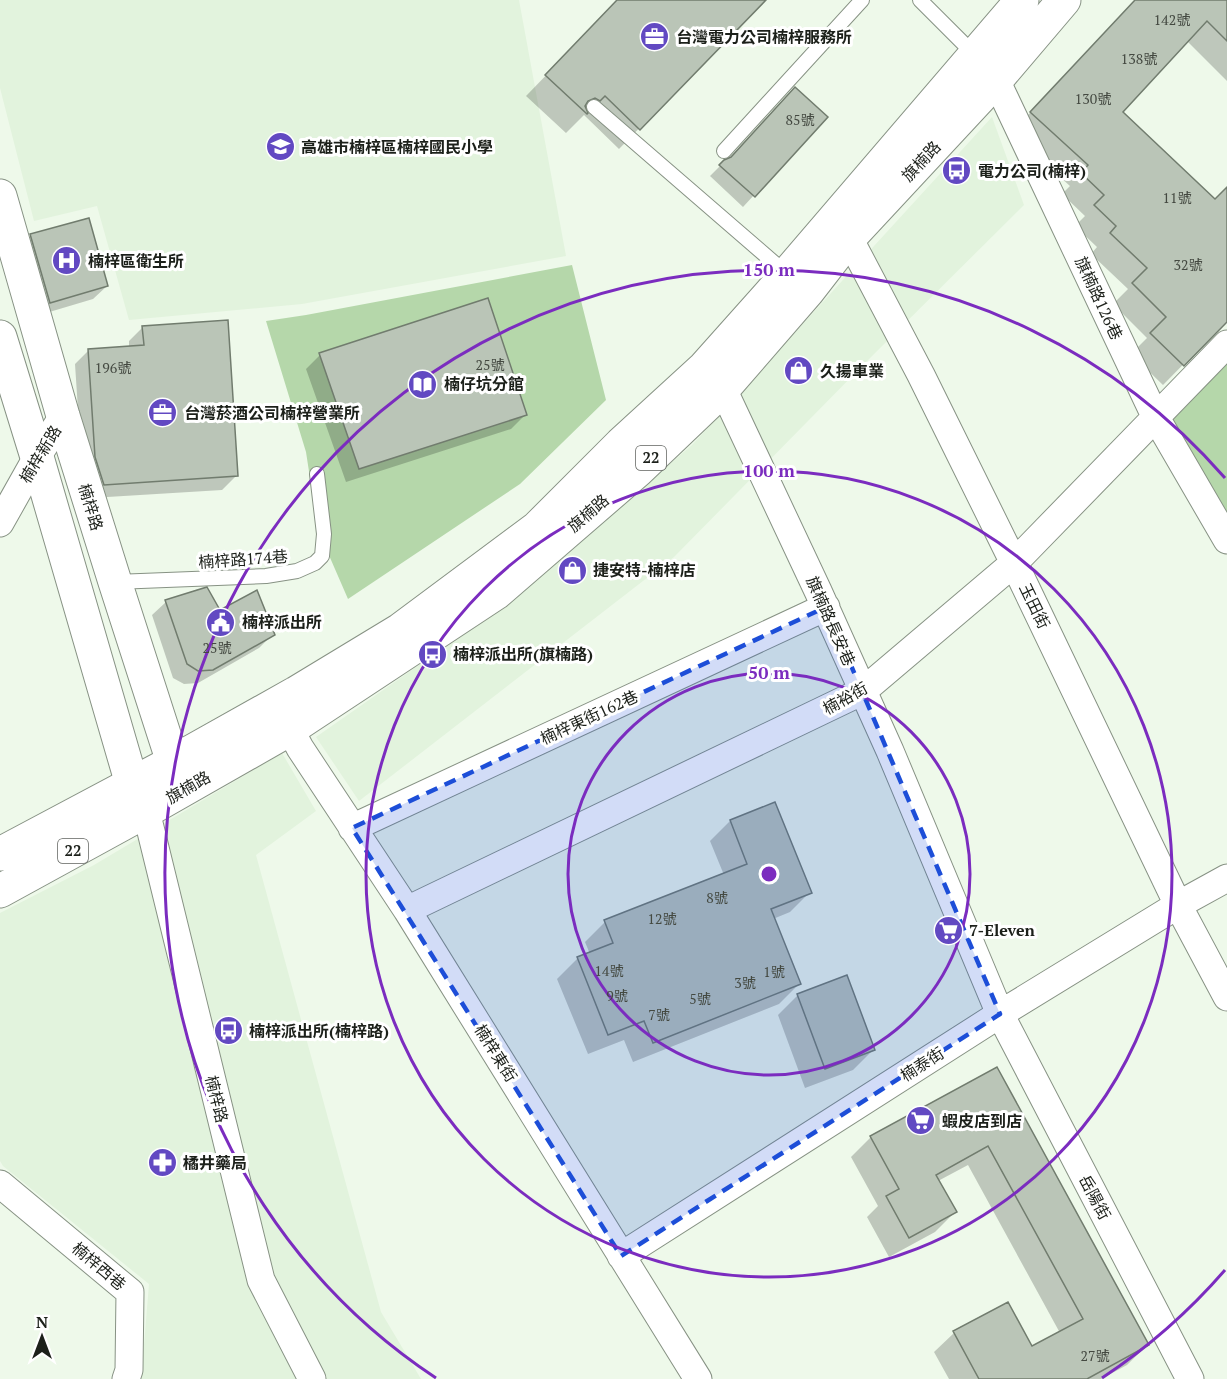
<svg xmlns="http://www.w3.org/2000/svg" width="1227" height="1379" font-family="'PT Serif','Noto Sans TC',serif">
  <rect width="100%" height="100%" fill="#eef9ea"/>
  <path fill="#e2f3dd" d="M 0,0 L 519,0 L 566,256 L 302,304 L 129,320 L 97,206 L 34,221 L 0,88 Z
    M 992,117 L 1024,205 L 867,361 L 674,557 L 359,801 L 316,737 L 509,602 L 692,445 Z
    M 282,753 L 316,811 L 256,855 L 381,1312 L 421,1379 L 140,1379 L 142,1369 L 149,1284 L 3,1166 L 0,1161 L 0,913 L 94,865 Z"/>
  <path fill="#b5d7aa" d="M 572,265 L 606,400 L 520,484 L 348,599 L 318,530 L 306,452 L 266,321 L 306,315 Z
    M 1227,353 L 1227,524 L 1166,417 Z"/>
  <path fill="#0003" d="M 619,0 L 764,0 L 619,149 L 584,115 L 566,133 L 526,96 Z
    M 1136,0 L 1227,0 L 1227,81 L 1187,41 L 1121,112 L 1215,201 L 1227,189 L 1227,320 L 1163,385 L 1131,354 L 1147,338 L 1113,304 L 1128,289 L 1091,254 L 1097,247 L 1075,226 L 1085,216 L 1062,194 L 1070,186 L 1011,133 Z
    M 826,117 L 743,207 L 710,176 L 725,161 Z
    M 31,236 L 107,286 L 93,299 L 36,316 L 17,250 Z
    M 143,327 L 236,476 L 222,490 L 91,498 L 82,471 L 75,364 L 89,350 L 129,348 L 129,341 Z
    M 320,355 L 525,415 L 511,429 L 346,482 L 306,369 Z
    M 207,589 L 219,612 L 273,634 L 259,648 L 198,683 L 184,684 L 173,678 L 152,615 L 166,602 Z
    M 775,804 L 810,892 L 790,912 L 773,919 L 799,984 L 779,1004 L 633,1062 L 624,1040 L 588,1054 L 557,979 L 577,959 L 590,954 L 585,942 L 605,922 L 724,875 L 710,841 L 730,821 Z
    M 798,995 L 873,1050 L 853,1070 L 805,1088 L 778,1015 Z
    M 996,1069 L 1147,1345 L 1127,1365 L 1101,1379 L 949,1379 L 934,1352 L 954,1333 L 1032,1348 L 1060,1333 L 968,1165 L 938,1181 L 955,1212 L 935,1232 L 889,1257 L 867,1217 L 878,1206 L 851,1157 L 871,1137 Z"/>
  <path fill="#bac5b7" stroke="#717c6e" stroke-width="1.5" d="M 617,0 L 766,0 L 640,130 L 605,96 L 600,101 L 595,98 L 588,101 L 585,106 L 588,113 L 587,114 L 545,75 Z
    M 1135,0 L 1227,0 L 1227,41 L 1207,21 L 1123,112 L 1215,199 L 1227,187 L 1227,322 L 1184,366 L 1150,333 L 1166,317 L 1132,283 L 1147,268 L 1110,233 L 1116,226 L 1094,205 L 1104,195 L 1081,173 L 1088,165 L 1030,112 Z
    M 795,87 L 828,117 L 755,197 L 719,165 L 724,160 L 731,157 Z
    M 89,218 L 108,286 L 50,303 L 30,234 Z
    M 488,298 L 527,415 L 359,469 L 319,353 Z
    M 228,320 L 238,476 L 104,485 L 95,457 L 88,349 L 144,345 L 142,326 Z
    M 207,587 L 220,610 L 257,590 L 275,635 L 213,670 L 198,671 L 187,664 L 165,600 Z
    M 775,802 L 812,893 L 771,909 L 801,984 L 653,1043 L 644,1021 L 608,1035 L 577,957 L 613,943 L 604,920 L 747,864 L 730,820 Z
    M 847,975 L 875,1050 L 825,1069 L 797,994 Z
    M 997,1067 L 1149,1345 L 1087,1379 L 979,1379 L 953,1331 L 1008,1302 L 1032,1346 L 1083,1319 L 988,1146 L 936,1175 L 957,1212 L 909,1238 L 886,1196 L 899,1189 L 870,1136 Z"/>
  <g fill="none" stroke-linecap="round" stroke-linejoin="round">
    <defs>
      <path id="service" d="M 920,0 L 975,55
        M 594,107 L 787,274
        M 724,151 L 862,0
        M 115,582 L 266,576 L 297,571 L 315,563 L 322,556 L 324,534 L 317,474"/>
      <path id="minor" d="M 984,65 L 996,80 L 1155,416 L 1227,540
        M 836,226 L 849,238 L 921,375 L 1014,563 L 1178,905 L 1227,997
        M 709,375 L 723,389 L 818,591 L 890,751 L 1000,1014 L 1190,1379
        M 0,523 L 37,457 L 63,416
        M 290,729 L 300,748 L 407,910 L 698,1379
        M 146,811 L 261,1280 L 312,1379
        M 352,828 L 826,607
        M 407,910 L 863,691 L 1014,563 L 1227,344
        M 0,1184 L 130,1292 L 129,1370 L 126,1379
        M 621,1256 L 1000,1014 L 1178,905 L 1227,878"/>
      <path id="tertiary" d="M 0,196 L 63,416 L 115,582 L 173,762 L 160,785
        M 0,337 L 37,457 L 132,784 L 145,809"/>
      <path id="primary" d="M 0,854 L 173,762 L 296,693 L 400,630 L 537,528 L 621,444 L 704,368 L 770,294 L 1022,0
        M 0,891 L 146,811 L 290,729 L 496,593 L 637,471 L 723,389 L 808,291 L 849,238 L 996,80 L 1064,0"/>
    </defs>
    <use href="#service" stroke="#879284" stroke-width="16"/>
    <use href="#minor" stroke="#879284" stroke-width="29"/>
    <use href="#tertiary" stroke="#879284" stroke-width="35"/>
    <use href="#primary" stroke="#879284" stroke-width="35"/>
    <use href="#service" stroke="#fff" stroke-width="14"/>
    <use href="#minor" stroke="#fff" stroke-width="27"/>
    <use href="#tertiary" stroke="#fff" stroke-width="33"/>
    <use href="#primary" stroke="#fff" stroke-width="33"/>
  </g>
  <path fill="#1d4ed8" fill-opacity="0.2" stroke="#1d4ed8" stroke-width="4.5" stroke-dasharray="12 8" stroke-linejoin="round" d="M 826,607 L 1000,1014 L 621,1256 L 352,828 Z"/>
  <g fill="none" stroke="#7b2cbf" stroke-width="3">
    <circle cx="769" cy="874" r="201"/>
    <circle cx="769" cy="874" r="403"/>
    <path d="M1225 1270A604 604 0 0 1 1102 1378M436 1378A604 604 0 1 1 1225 478"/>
  </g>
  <defs>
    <symbol id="office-disc" viewBox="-11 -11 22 22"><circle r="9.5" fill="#6249c2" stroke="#fff"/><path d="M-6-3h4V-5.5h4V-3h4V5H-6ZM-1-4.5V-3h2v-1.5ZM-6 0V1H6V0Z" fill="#fff"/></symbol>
    <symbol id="school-disc" viewBox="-11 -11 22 22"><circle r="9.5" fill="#6249c2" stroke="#fff"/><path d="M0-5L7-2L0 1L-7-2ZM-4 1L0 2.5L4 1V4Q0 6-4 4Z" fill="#fff"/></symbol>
    <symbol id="bus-disc" viewBox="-11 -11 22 22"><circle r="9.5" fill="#6249c2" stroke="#fff"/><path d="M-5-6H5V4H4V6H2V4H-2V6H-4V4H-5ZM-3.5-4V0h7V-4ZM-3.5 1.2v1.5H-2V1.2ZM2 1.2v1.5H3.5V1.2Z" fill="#fff"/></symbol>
    <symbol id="hospital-disc" viewBox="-11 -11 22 22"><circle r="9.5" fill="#6249c2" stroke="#fff"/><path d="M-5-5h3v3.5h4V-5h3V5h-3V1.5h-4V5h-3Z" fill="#fff"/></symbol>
    <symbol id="shop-disc" viewBox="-11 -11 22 22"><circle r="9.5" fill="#6249c2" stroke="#fff"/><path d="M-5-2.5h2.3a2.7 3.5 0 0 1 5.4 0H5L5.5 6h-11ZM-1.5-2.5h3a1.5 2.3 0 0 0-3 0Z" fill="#fff"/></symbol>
    <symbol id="library-disc" viewBox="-11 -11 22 22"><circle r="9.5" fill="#6249c2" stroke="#fff"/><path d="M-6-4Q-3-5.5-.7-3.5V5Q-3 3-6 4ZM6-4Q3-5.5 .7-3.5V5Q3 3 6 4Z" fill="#fff"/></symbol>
    <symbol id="civic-disc" viewBox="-11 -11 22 22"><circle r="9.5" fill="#6249c2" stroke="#fff"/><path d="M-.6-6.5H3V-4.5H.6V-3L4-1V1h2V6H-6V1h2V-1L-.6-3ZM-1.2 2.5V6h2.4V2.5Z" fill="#fff"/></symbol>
    <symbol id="supermarket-disc" viewBox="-11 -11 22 22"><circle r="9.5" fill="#6249c2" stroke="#fff"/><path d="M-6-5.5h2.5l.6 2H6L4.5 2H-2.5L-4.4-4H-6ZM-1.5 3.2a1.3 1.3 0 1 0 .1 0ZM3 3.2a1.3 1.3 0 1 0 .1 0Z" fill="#fff"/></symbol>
    <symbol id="pharmacy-disc" viewBox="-11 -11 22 22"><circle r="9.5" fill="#6249c2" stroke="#fff"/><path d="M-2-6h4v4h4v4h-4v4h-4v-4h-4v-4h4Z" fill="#fff"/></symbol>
  </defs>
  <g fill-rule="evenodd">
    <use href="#office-disc" x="638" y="20" width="33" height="33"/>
    <use href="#school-disc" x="264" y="130" width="33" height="33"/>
    <use href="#bus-disc" x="940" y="154" width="33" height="33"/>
    <use href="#hospital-disc" x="50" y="244" width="33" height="33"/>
    <use href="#shop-disc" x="782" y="354" width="33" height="33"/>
    <use href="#library-disc" x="406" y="368" width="33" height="33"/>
    <use href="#office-disc" x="146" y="396" width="33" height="33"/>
    <use href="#shop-disc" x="556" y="554" width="33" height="33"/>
    <use href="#civic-disc" x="204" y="606" width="33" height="33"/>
    <use href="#bus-disc" x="416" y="638" width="33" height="33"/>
    <use href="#supermarket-disc" x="932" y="914" width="33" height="33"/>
    <use href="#bus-disc" x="212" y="1014" width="33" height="33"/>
    <use href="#supermarket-disc" x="904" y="1104" width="33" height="33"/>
    <use href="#pharmacy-disc" x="146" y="1146" width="33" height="33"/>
  </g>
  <g text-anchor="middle" stroke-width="6" stroke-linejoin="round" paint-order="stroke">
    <g font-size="14" fill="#444941">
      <text x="1172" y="25">142號</text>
      <text x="1139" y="64">138號</text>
      <text x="1093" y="104">130號</text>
      <text x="800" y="125">85號</text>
      <text x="1177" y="203">11號</text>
      <text x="1188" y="270">32號</text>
      <text x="490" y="370">25號</text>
      <text x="113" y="373">196號</text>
      <text x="217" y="653">25號</text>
      <text x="717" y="903">8號</text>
      <text x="662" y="924">12號</text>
      <text x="609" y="976">14號</text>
      <text x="774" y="977">1號</text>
      <text x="745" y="988">3號</text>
      <text x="617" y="1001">9號</text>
      <text x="700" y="1004">5號</text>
      <text x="659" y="1020">7號</text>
      <text x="1095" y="1361">27號</text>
    </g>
    <g fill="#fff" stroke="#60635f" stroke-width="1.5">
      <rect x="636" y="446" width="30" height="24" rx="4.5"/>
      <rect x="58" y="839" width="30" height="24" rx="4.5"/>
    </g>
    <g font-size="15" font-weight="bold" fill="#1c201a">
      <text x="651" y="463">22</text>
      <text x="73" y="856">22</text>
    </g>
    <g font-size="16" font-weight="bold" fill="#1c201a" stroke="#fff" text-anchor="start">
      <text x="676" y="43">台灣電力公司楠梓服務所</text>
      <text x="301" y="153">高雄市楠梓區楠梓國民小學</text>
      <text x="978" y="177">電力公司(楠梓)</text>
      <text x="88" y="267">楠梓區衛生所</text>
      <text x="820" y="377">久揚車業</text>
      <text x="444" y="390">楠仔坑分館</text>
      <text x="184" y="419">台灣菸酒公司楠梓營業所</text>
      <text x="593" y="576">捷安特-楠梓店</text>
      <text x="242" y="628">楠梓派出所</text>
      <text x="453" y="660">楠梓派出所(旗楠路)</text>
      <text x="969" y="936">7-Eleven</text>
      <text x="249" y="1037">楠梓派出所(楠梓路)</text>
      <text x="942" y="1127">蝦皮店到店</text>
      <text x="183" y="1169">橘井藥局</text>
    </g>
    <g font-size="16" fill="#1c201a" stroke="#fff">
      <text transform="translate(921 161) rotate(-47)" y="6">旗楠路</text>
      <text transform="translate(1099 298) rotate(65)" y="6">旗楠路126巷</text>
      <text transform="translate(40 454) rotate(-59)" y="6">楠梓新路</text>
      <text transform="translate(91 507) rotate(73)" y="6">楠梓路</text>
      <text transform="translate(588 513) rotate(-41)" y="6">旗楠路</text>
      <text transform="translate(243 559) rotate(-4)" y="6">楠梓路174巷</text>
      <text transform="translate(1035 606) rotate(64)" y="6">玉田街</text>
      <text transform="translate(831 621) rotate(66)" y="6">旗楠路長安巷</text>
      <text transform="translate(845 698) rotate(-29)" y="6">楠裕街</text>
      <text transform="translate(589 717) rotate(-25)" y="6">楠梓東街162巷</text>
      <text transform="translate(188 787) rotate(-30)" y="6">旗楠路</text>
      <text transform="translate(496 1053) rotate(58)" y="6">楠梓東街</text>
      <text transform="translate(922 1064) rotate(-33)" y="6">楠泰街</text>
      <text transform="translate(217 1099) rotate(76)" y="6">楠梓路</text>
      <text transform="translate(1095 1197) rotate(62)" y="6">岳陽街</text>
      <text transform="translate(99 1266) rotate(40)" y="6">楠梓西巷</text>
    </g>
  </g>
  <circle cx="769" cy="874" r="9" fill="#7b2cbf" stroke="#fff" stroke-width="3"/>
  <g font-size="18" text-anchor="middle" font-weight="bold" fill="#7b2cbf" stroke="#fff" stroke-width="6" stroke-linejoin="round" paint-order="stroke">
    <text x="769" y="276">150 m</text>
    <text x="769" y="477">100 m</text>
    <text x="769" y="679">50 m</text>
  </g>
  <g transform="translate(42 1337)" stroke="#ffffff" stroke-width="4.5" paint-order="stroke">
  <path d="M0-4.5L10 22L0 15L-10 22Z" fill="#1c201a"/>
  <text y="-9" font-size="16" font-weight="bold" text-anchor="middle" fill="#1c201a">N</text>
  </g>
</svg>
